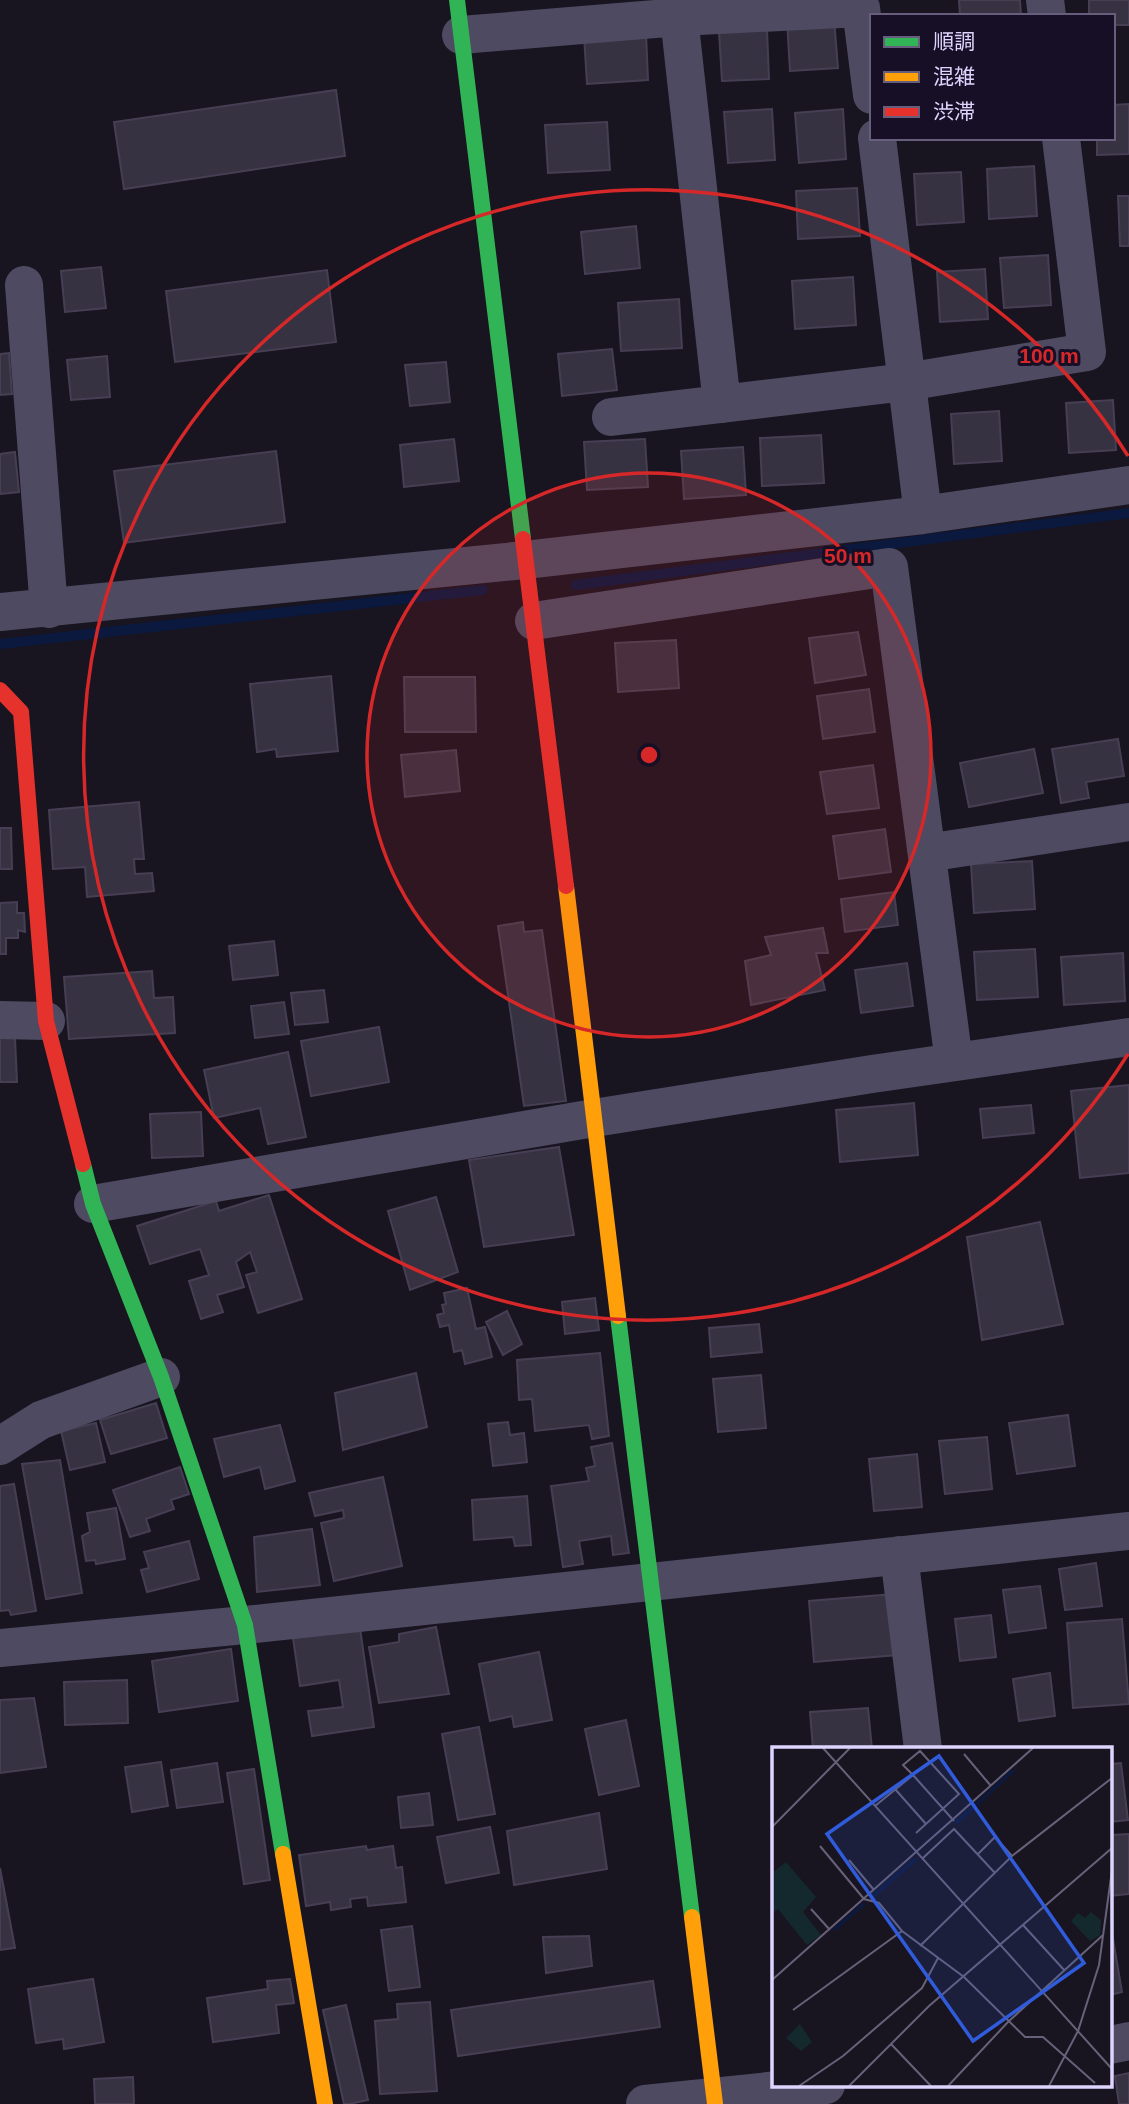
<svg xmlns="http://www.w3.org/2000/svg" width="1129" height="2104" font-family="Arial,'Noto Sans JP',sans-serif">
  <rect width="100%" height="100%" fill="#181420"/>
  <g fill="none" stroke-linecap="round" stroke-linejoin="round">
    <path stroke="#0c193f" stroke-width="10" d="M 576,585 L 1129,513
      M 0,644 L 483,590"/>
  </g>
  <path fill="#373242" stroke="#463f54" stroke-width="2" d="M 959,0 L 1020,0 L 1021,16 L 960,16 Z
    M 1089,0 L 1129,0 L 1129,25 L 1113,25 L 1113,16 L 1089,16 Z
    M 834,18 L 838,68 L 790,71 L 787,20 Z
    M 767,29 L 769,79 L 722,81 L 719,32 Z
    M 646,33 L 648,80 L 587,84 L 584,36 Z
    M 336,90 L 345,156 L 124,189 L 114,122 Z
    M 1129,104 L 1129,154 L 1097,155 L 1097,138 L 1113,138 L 1113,105 Z
    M 772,109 L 775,160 L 728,163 L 724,112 Z
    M 843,109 L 846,159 L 799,163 L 795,113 Z
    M 607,122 L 610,170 L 548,173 L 545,125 Z
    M 1034,166 L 1037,216 L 989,219 L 987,169 Z
    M 961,172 L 964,222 L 917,225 L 914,174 Z
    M 857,188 L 860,236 L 798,239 L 796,191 Z
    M 1118,196 L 1129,196 L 1129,246 L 1120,246 Z
    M 636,226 L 640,268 L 585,274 L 581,232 Z
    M 1048,255 L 1051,305 L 1004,308 L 1000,258 Z
    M 101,267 L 106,308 L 65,312 L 61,271 Z
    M 985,269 L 988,319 L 940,322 L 937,272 Z
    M 327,270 L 336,342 L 175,362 L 166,291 Z
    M 853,277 L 856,325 L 795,329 L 792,281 Z
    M 679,299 L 682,348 L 621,351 L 618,303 Z
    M 612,349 L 617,390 L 562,396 L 558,354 Z
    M 9,353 L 12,394 L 0,395 L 0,354 Z
    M 107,356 L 110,397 L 71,400 L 67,360 Z
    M 446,362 L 450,402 L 410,406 L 405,365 Z
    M 1113,400 L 1116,450 L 1069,453 L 1066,403 Z
    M 999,411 L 1002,461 L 954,464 L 951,414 Z
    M 821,435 L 824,483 L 762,486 L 760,438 Z
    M 454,439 L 459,481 L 404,487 L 400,445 Z
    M 645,439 L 648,487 L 587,490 L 584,442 Z
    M 743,447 L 746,495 L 684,499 L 681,451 Z
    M 276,451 L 285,522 L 124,543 L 114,471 Z
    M 15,452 L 19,492 L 0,494 L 0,454 Z
    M 858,632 L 866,675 L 815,683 L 809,638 Z
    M 676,640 L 679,688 L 618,692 L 615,643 Z
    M 331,676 L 338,751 L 277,757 L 276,749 L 257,752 L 250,684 Z
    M 404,677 L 475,677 L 476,732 L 405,732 Z
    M 869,689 L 875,732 L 823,739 L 817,696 Z
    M 1118,739 L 1124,776 L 1086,782 L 1089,798 L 1061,803 L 1052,749 Z
    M 1034,749 L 1043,793 L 969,807 L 960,763 Z
    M 456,750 L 460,791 L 405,797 L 401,755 Z
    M 873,765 L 879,808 L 827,814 L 820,772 Z
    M 139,802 L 144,859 L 134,859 L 135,874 L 152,873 L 154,891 L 87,897 L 85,867 L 53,869 L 49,810 Z
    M 0,828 L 11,828 L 12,869 L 0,869 Z
    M 885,829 L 891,872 L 839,879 L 833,836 Z
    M 1032,861 L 1035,909 L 974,913 L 971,864 Z
    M 894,892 L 898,925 L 845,932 L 841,899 Z
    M 17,902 L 17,913 L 24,913 L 25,932 L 18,930 L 18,938 L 6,938 L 6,954 L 0,954 L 0,903 Z
    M 523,922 L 524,932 L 542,930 L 566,1101 L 524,1106 L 498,926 Z
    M 823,928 L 828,953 L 816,953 L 825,990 L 751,1005 L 745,961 L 771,955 L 765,937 Z
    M 274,941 L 278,975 L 233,980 L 229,946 Z
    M 1035,949 L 1038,997 L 977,1000 L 974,952 Z
    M 1123,953 L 1125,1001 L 1064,1005 L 1061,957 Z
    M 907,963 L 913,1006 L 861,1013 L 855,970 Z
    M 152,971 L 154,998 L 173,997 L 175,1033 L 69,1039 L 64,977 Z
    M 324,990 L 328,1022 L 295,1025 L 291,993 Z
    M 284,1002 L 289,1034 L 255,1038 L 251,1006 Z
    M 379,1027 L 389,1082 L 311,1096 L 301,1041 Z
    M 0,1038 L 15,1038 L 17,1082 L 0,1082 Z
    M 288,1052 L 306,1137 L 268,1144 L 260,1108 L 214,1118 L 204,1070 Z
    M 1129,1085 L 1129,1173 L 1080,1178 L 1071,1091 Z
    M 914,1103 L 918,1155 L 840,1162 L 836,1110 Z
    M 1031,1105 L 1034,1133 L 983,1138 L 980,1109 Z
    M 201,1112 L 203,1156 L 152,1158 L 150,1114 Z
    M 559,1147 L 574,1235 L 484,1247 L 469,1160 Z
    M 269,1195 L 302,1299 L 258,1313 L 246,1275 L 257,1272 L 250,1252 L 236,1262 L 244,1287 L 217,1295 L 223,1312 L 201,1319 L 189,1281 L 209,1275 L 200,1249 L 150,1264 L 137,1226 L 216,1201 L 219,1211 Z
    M 436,1197 L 458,1272 L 410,1290 L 388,1211 Z
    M 1040,1222 L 1063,1324 L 982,1340 L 967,1237 Z
    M 467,1288 L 476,1329 L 485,1327 L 492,1357 L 465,1364 L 462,1350 L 454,1352 L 449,1325 L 440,1327 L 437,1315 L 444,1313 L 442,1305 L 446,1304 L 444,1293 Z
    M 595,1298 L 599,1330 L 565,1334 L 562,1302 Z
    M 507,1311 L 522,1344 L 503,1355 L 486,1322 Z
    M 759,1324 L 762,1352 L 711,1357 L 709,1328 Z
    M 600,1353 L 609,1436 L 592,1439 L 589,1425 L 535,1431 L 532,1399 L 519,1400 L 517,1360 Z
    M 416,1373 L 427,1427 L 343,1450 L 335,1393 Z
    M 761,1375 L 766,1428 L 718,1432 L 713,1379 Z
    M 156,1403 L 167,1438 L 111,1454 L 100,1420 Z
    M 1068,1415 L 1075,1466 L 1017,1474 L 1009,1423 Z
    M 508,1422 L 510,1435 L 524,1433 L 527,1462 L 493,1466 L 488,1424 Z
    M 96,1423 L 105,1462 L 70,1470 L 61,1431 Z
    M 280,1425 L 295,1481 L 265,1489 L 260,1467 L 224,1477 L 214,1439 Z
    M 987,1437 L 992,1489 L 945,1494 L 939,1441 Z
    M 612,1443 L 629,1553 L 613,1555 L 611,1536 L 579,1541 L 583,1564 L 563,1567 L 551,1486 L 589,1481 L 586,1468 L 595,1466 L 591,1447 Z
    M 917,1454 L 922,1507 L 874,1511 L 869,1459 Z
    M 60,1460 L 82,1593 L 46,1599 L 22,1464 Z
    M 180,1467 L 189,1494 L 171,1500 L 174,1509 L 146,1519 L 150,1531 L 130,1537 L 113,1490 Z
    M 383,1477 L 402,1566 L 334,1581 L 321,1523 L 344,1518 L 343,1510 L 315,1516 L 309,1493 Z
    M 14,1484 L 36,1611 L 11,1615 L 9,1610 L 0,1611 L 0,1486 Z
    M 527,1496 L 531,1545 L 515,1546 L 513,1537 L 474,1540 L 472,1500 Z
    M 116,1508 L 125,1559 L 96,1564 L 95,1560 L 86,1561 L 82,1536 L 90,1532 L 87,1513 Z
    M 312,1529 L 320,1585 L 257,1592 L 254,1537 Z
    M 189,1541 L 199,1579 L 147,1592 L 141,1570 L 149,1568 L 144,1552 Z
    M 1096,1563 L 1102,1606 L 1065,1610 L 1059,1569 Z
    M 1040,1586 L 1046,1628 L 1009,1633 L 1003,1590 Z
    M 893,1594 L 898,1655 L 814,1662 L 809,1601 Z
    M 991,1615 L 996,1657 L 960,1661 L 955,1619 Z
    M 1122,1619 L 1129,1704 L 1073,1708 L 1067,1623 Z
    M 436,1627 L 449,1694 L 379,1703 L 369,1647 L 399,1642 L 399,1634 Z
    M 360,1628 L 374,1727 L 312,1736 L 308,1711 L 343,1707 L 339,1680 L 300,1686 L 293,1638 Z
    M 231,1649 L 238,1701 L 159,1712 L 152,1661 Z
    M 539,1652 L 552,1720 L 514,1727 L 512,1716 L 490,1721 L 479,1664 Z
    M 1050,1673 L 1055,1716 L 1019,1721 L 1013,1679 Z
    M 127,1680 L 128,1723 L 65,1725 L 64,1682 Z
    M 34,1698 L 46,1767 L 0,1773 L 0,1700 Z
    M 868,1708 L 872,1749 L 813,1749 L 810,1712 Z
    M 626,1720 L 639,1786 L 599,1795 L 585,1729 Z
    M 479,1727 L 495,1814 L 458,1820 L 442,1734 Z
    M 161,1762 L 168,1806 L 132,1812 L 125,1767 Z
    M 217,1763 L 223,1802 L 177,1808 L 171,1770 Z
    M 1121,1763 L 1128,1820 L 1110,1822 L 1110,1764 Z
    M 254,1769 L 270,1880 L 244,1884 L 227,1773 Z
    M 429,1793 L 433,1825 L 401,1828 L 398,1797 Z
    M 599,1813 L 607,1869 L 514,1885 L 507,1831 Z
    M 490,1827 L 499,1873 L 446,1883 L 437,1837 Z
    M 1129,1834 L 1129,1894 L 1110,1896 L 1110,1835 Z
    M 366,1846 L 367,1850 L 393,1846 L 396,1868 L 402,1867 L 406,1902 L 368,1906 L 367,1897 L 350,1899 L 351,1907 L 331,1910 L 330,1902 L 306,1906 L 299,1855 Z
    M 0,1868 L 15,1948 L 0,1950 Z
    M 412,1926 L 420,1987 L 389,1991 L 381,1930 Z
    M 1112,1933 L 1122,1992 L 1110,1995 L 1110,1934 Z
    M 589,1936 L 592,1966 L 546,1973 L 543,1937 Z
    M 93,1979 L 104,2042 L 64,2049 L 63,2039 L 36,2043 L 28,1989 Z
    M 290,1979 L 294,2003 L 276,2005 L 279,2033 L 213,2042 L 207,1998 L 268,1989 L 267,1981 Z
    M 653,1981 L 660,2027 L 458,2056 L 451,2010 Z
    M 430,2002 L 437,2091 L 380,2094 L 375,2021 L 398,2019 L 397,2004 Z
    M 346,2005 L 368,2100 L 349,2104 L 344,2104 L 323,2010 Z
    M 1129,2073 L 1129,2104 L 1119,2104 L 1115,2076 Z
    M 133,2077 L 134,2104 L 95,2104 L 94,2079 Z"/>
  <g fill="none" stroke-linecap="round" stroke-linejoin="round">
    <path stroke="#4e4a61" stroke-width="38" d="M 1045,0 L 1047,16
      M 679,17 L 722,404
      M 461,35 L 679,17 L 861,8 L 872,95
      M 877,138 L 923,515
      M 24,285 L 49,609
      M 611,417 L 906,382 L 1087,352 L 1061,138
      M 0,612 L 525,560 L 923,515 L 1129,485
      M 534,621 L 889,567 L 954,1062
      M 927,853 L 1129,822
      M 0,1020 L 46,1021
      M 93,1204 L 594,1118 L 872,1074 L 1129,1037
      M 0,1446 L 41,1420 L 161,1377
      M 899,1555 L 923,1749
      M 0,1648 L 245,1625 L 1129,1531
      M 1110,2045 L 1129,2041
      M 645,2104 L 826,2085"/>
    <path stroke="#30b455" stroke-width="16" d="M 457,0 L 523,539
      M 83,1164 L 93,1204 L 161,1377 L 245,1625 L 283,1854
      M 618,1316 L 692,1917"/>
    <path stroke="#ff9f0a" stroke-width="16" d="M 566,886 L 618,1316
      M 283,1854 L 325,2104
      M 692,1917 L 715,2104"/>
    <path stroke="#e5322d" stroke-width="16" d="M 523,539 L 566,886
      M 0,690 L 21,712 L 46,1021 L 83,1164"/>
  </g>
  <circle cx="649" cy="755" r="282" fill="#d62828" fill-opacity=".12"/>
  <g fill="none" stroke="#d62828" stroke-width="3.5">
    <circle cx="649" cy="755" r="282"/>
    <path d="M1128 1054A565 565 0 1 1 1128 456"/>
  </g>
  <g transform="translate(772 1747)">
    <rect width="340" height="340" fill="#181420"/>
    <path d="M 14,115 L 44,150 L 31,165 L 49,188 L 35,198 L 6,162 L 0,167 L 0,126 ZM 319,165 L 329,173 L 328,188 L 318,194 L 299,174 L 306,166 L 313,171 ZM 28,277 L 40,295 L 29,304 L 14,291 Z" fill="#14292d"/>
    <path fill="none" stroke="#0c193f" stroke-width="3.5" d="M 184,76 L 242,23M 100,150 L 144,112M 62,183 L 93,156"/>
    <path fill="none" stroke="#676179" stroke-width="2" d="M 51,1 L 340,322M 192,7 L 219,39M 141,28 L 131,18 L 148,4 L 187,47 L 144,86M 123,42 L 154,77M 103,59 L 141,28 L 182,74M 0,80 L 78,1M 48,99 L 92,152 L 107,156 L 130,184 L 192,230 L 253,290 L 271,290 L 323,336M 206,107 L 223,90 L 240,109M 151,111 L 182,82 L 223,126M 77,113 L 102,143M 39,162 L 58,183M 251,178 L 293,224M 148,199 L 240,109 L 340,31M 0,233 L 261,1M 21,263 L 130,184M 119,297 L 159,339M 27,339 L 71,309 L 150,241 L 166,211M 77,339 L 157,259 L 340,101M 176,339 L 236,275 L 331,188M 277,339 L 306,284 L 327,218 L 340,123"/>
    <path fill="#305cdc" fill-opacity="0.15" stroke="#305cdc" stroke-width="3.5" d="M 167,9 L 312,216 L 201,294 L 55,87 Z"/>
    <rect width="340" height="340" fill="none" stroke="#ded5fe" stroke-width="3.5"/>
  </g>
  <circle cx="649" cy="755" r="10" fill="#d62828" stroke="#160f25" stroke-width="3.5"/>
  <g font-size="21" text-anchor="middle" font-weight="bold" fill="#d62828" stroke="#160f25" stroke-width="6" stroke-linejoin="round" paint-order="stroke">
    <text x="1049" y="363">100 m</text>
    <text x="848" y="563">50 m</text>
  </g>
  <rect x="870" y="14" width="245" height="126" fill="#160f25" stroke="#665e7c" stroke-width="2"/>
  <rect x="884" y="37" width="35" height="10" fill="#30b455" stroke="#665e7c" stroke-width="2"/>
  <text x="933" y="49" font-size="21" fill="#ded5fe">順調</text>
  <rect x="884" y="72" width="35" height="10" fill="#ff9f0a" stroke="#665e7c" stroke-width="2"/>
  <text x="933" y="84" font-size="21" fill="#ded5fe">混雑</text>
  <rect x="884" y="107" width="35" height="10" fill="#e5322d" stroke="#665e7c" stroke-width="2"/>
  <text x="933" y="119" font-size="21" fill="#ded5fe">渋滞</text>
</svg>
